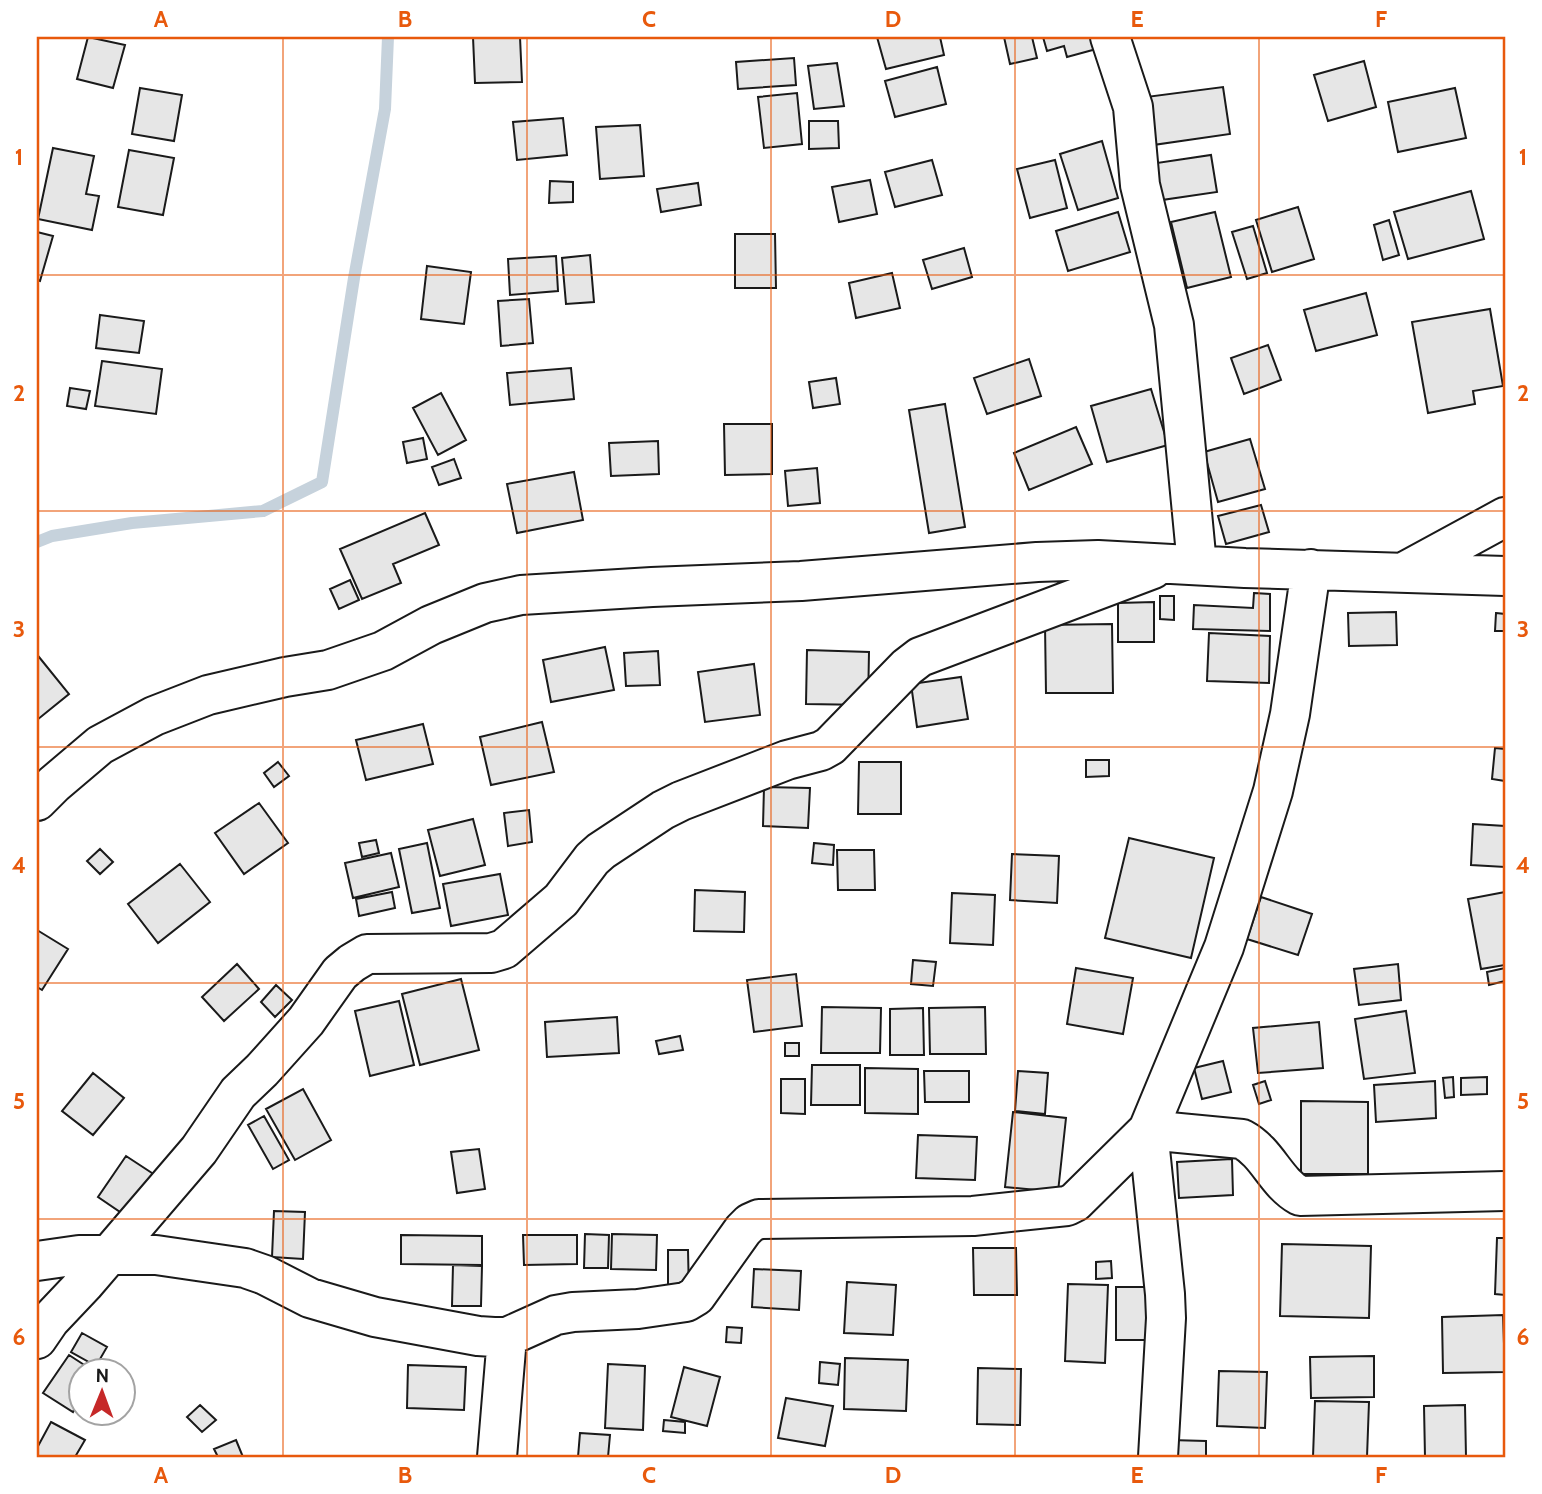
<svg xmlns="http://www.w3.org/2000/svg" width="1542" height="1494" font-family="Cabin,sans-serif">
  <rect width="100%" height="100%" fill="#fff"/>
  <g fill="none" stroke-linecap="round" stroke-linejoin="round">
    <path stroke="#c6d2dc" stroke-width="12" d="M 37,542 L 52,536 L 132,523 L 263,511 L 322,482 L 354,278 L 385,109 L 388,37"/>
  </g>
  <path fill="#e6e6e6" stroke="#1a1a1a" stroke-width="2" d="M 88,37 L 125,45 L 113,88 L 77,79 Z
    M 473,37 L 520,37 L 522,82 L 475,83 Z
    M 877,37 L 940,37 L 944,55 L 886,69 Z
    M 1004,37 L 1032,37 L 1037,58 L 1010,64 Z
    M 1043,37 L 1097,37 L 1100,48 L 1067,57 L 1064,46 L 1047,51 Z
    M 794,58 L 796,85 L 738,89 L 736,62 Z
    M 1364,61 L 1376,107 L 1328,121 L 1314,75 Z
    M 837,63 L 844,106 L 814,109 L 808,66 Z
    M 937,67 L 946,104 L 895,117 L 885,81 Z
    M 1223,87 L 1230,134 L 1153,145 L 1146,97 Z
    M 140,88 L 182,95 L 174,141 L 132,134 Z
    M 1455,88 L 1466,138 L 1398,152 L 1388,102 Z
    M 797,93 L 802,144 L 764,148 L 758,97 Z
    M 563,118 L 567,155 L 517,160 L 513,122 Z
    M 809,121 L 838,121 L 839,148 L 809,149 Z
    M 640,125 L 644,176 L 600,179 L 596,127 Z
    M 1102,141 L 1118,198 L 1078,210 L 1060,154 Z
    M 53,148 L 94,156 L 86,194 L 99,196 L 92,230 L 38,219 Z
    M 129,150 L 174,158 L 163,215 L 118,207 Z
    M 1211,155 L 1217,192 L 1155,201 L 1150,164 Z
    M 932,160 L 942,195 L 895,207 L 885,172 Z
    M 1055,160 L 1067,208 L 1030,218 L 1017,169 Z
    M 870,180 L 877,214 L 839,222 L 832,187 Z
    M 550,181 L 573,182 L 573,202 L 549,203 Z
    M 698,183 L 701,205 L 661,212 L 657,189 Z
    M 1471,191 L 1484,239 L 1408,259 L 1394,212 Z
    M 1298,207 L 1314,259 L 1272,272 L 1256,220 Z
    M 1118,212 L 1130,252 L 1068,271 L 1056,231 Z
    M 1215,212 L 1231,277 L 1187,288 L 1171,222 Z
    M 1389,220 L 1399,255 L 1383,260 L 1374,225 Z
    M 1253,226 L 1267,273 L 1247,279 L 1232,232 Z
    M 37,232 L 53,236 L 40,281 L 37,280 Z
    M 735,234 L 775,234 L 776,288 L 735,288 Z
    M 964,248 L 972,277 L 932,289 L 923,260 Z
    M 590,255 L 594,302 L 566,304 L 562,258 Z
    M 556,256 L 558,291 L 510,295 L 508,259 Z
    M 427,266 L 471,272 L 464,324 L 421,319 Z
    M 892,273 L 900,308 L 856,318 L 849,283 Z
    M 1366,293 L 1377,335 L 1316,351 L 1304,310 Z
    M 529,299 L 533,343 L 501,346 L 498,301 Z
    M 1490,309 L 1503,386 L 1473,391 L 1475,404 L 1428,413 L 1412,322 Z
    M 100,315 L 144,321 L 139,353 L 96,348 Z
    M 1268,345 L 1281,380 L 1244,394 L 1231,358 Z
    M 1029,359 L 1041,396 L 987,414 L 974,378 Z
    M 102,361 L 162,369 L 156,414 L 95,406 Z
    M 571,368 L 574,399 L 510,405 L 507,373 Z
    M 836,378 L 840,404 L 813,408 L 809,382 Z
    M 70,388 L 90,391 L 86,409 L 67,406 Z
    M 1151,389 L 1168,445 L 1107,462 L 1091,406 Z
    M 441,393 L 466,440 L 438,455 L 413,408 Z
    M 945,404 L 965,527 L 929,533 L 909,410 Z
    M 724,424 L 772,424 L 772,474 L 725,475 Z
    M 1076,427 L 1092,464 L 1029,490 L 1014,453 Z
    M 423,438 L 427,459 L 407,463 L 403,442 Z
    M 1250,439 L 1265,489 L 1218,502 L 1204,452 Z
    M 658,441 L 659,474 L 611,476 L 609,443 Z
    M 454,459 L 461,478 L 439,485 L 432,467 Z
    M 817,468 L 820,503 L 788,506 L 785,471 Z
    M 574,472 L 583,520 L 517,533 L 507,484 Z
    M 1261,505 L 1269,532 L 1226,544 L 1218,516 Z
    M 425,513 L 439,545 L 393,564 L 401,583 L 362,599 L 340,549 Z
    M 350,580 L 359,600 L 339,609 L 330,589 Z
    M 1254,593 L 1270,594 L 1270,631 L 1193,629 L 1194,605 L 1253,608 Z
    M 1160,596 L 1174,596 L 1174,620 L 1160,619 Z
    M 1154,602 L 1154,642 L 1118,642 L 1118,603 Z
    M 1396,612 L 1397,645 L 1349,646 L 1348,613 Z
    M 1496,613 L 1505,614 L 1505,631 L 1495,631 Z
    M 1112,624 L 1113,693 L 1046,693 L 1045,625 Z
    M 1209,633 L 1270,636 L 1269,683 L 1207,681 Z
    M 605,647 L 614,690 L 551,702 L 543,660 Z
    M 807,650 L 869,652 L 868,705 L 806,704 Z
    M 658,651 L 660,685 L 626,686 L 624,653 Z
    M 39,657 L 69,694 L 37,720 L 37,660 Z
    M 754,664 L 760,715 L 705,722 L 698,672 Z
    M 961,677 L 968,719 L 917,727 L 911,684 Z
    M 542,722 L 554,772 L 491,785 L 480,737 Z
    M 423,724 L 433,764 L 366,780 L 356,740 Z
    M 1495,748 L 1505,749 L 1505,781 L 1492,779 Z
    M 1086,760 L 1109,760 L 1109,776 L 1086,777 Z
    M 278,762 L 289,776 L 274,787 L 264,773 Z
    M 859,762 L 901,762 L 901,814 L 858,814 Z
    M 764,787 L 810,788 L 808,828 L 763,826 Z
    M 259,803 L 288,843 L 244,874 L 215,833 Z
    M 529,810 L 532,842 L 508,846 L 504,813 Z
    M 473,819 L 485,865 L 440,876 L 428,830 Z
    M 1473,824 L 1505,826 L 1505,867 L 1471,865 Z
    M 1129,838 L 1214,858 L 1191,958 L 1105,938 Z
    M 376,840 L 379,853 L 362,857 L 359,843 Z
    M 427,843 L 440,908 L 412,913 L 399,849 Z
    M 814,843 L 834,845 L 833,865 L 812,863 Z
    M 100,849 L 113,862 L 100,874 L 87,861 Z
    M 837,850 L 874,850 L 875,890 L 838,890 Z
    M 391,853 L 399,887 L 353,898 L 345,863 Z
    M 1012,854 L 1059,856 L 1057,903 L 1010,900 Z
    M 180,864 L 210,902 L 158,943 L 128,904 Z
    M 500,874 L 508,915 L 451,926 L 443,884 Z
    M 695,890 L 745,892 L 744,932 L 694,931 Z
    M 392,892 L 395,908 L 359,916 L 356,899 Z
    M 1505,892 L 1505,965 L 1481,969 L 1468,899 Z
    M 952,893 L 995,895 L 993,945 L 950,943 Z
    M 1261,897 L 1312,914 L 1298,955 L 1247,939 Z
    M 37,930 L 68,949 L 42,990 L 37,987 Z
    M 913,960 L 936,962 L 933,986 L 911,984 Z
    M 237,964 L 259,989 L 224,1021 L 202,997 Z
    M 1398,964 L 1401,1000 L 1359,1005 L 1354,969 Z
    M 1076,968 L 1133,978 L 1123,1034 L 1067,1024 Z
    M 1505,968 L 1505,981 L 1489,985 L 1487,972 Z
    M 796,974 L 802,1026 L 754,1032 L 747,980 Z
    M 461,979 L 479,1050 L 420,1065 L 402,994 Z
    M 276,985 L 292,1000 L 275,1017 L 261,1002 Z
    M 399,1001 L 414,1065 L 370,1076 L 355,1011 Z
    M 822,1007 L 881,1008 L 880,1053 L 821,1053 Z
    M 985,1007 L 986,1054 L 930,1054 L 929,1008 Z
    M 923,1008 L 924,1055 L 890,1055 L 890,1009 Z
    M 1406,1011 L 1415,1073 L 1364,1079 L 1355,1019 Z
    M 617,1017 L 619,1053 L 547,1057 L 545,1022 Z
    M 1319,1022 L 1323,1068 L 1258,1073 L 1253,1028 Z
    M 680,1036 L 683,1050 L 659,1054 L 656,1041 Z
    M 785,1043 L 799,1043 L 799,1056 L 785,1056 Z
    M 1223,1061 L 1231,1092 L 1202,1099 L 1194,1068 Z
    M 812,1065 L 860,1065 L 860,1105 L 811,1105 Z
    M 865,1068 L 918,1069 L 918,1114 L 865,1113 Z
    M 924,1071 L 969,1071 L 969,1102 L 925,1102 Z
    M 1018,1071 L 1048,1073 L 1045,1114 L 1015,1111 Z
    M 93,1073 L 124,1098 L 93,1135 L 62,1111 Z
    M 1453,1077 L 1454,1097 L 1445,1098 L 1443,1078 Z
    M 1487,1077 L 1487,1094 L 1461,1095 L 1461,1078 Z
    M 781,1079 L 805,1079 L 805,1114 L 781,1113 Z
    M 1265,1081 L 1271,1100 L 1259,1104 L 1253,1085 Z
    M 1435,1081 L 1436,1118 L 1376,1122 L 1374,1085 Z
    M 303,1089 L 331,1140 L 295,1160 L 266,1109 Z
    M 1301,1101 L 1368,1102 L 1368,1174 L 1301,1174 Z
    M 1013,1112 L 1066,1118 L 1058,1192 L 1005,1187 Z
    M 264,1116 L 289,1160 L 273,1169 L 248,1125 Z
    M 918,1135 L 977,1137 L 975,1180 L 916,1178 Z
    M 479,1149 L 485,1189 L 457,1193 L 451,1152 Z
    M 126,1156 L 158,1177 L 129,1218 L 98,1197 Z
    M 1232,1159 L 1233,1195 L 1179,1198 L 1177,1162 Z
    M 274,1211 L 305,1212 L 303,1259 L 272,1257 Z
    M 585,1234 L 609,1235 L 608,1268 L 584,1268 Z
    M 612,1234 L 657,1235 L 656,1270 L 611,1269 Z
    M 401,1235 L 482,1236 L 482,1265 L 401,1264 Z
    M 523,1235 L 577,1235 L 577,1264 L 524,1265 Z
    M 1497,1238 L 1505,1238 L 1505,1295 L 1495,1294 Z
    M 1282,1244 L 1371,1246 L 1369,1318 L 1280,1316 Z
    M 973,1248 L 1016,1248 L 1017,1295 L 974,1295 Z
    M 668,1250 L 688,1250 L 689,1294 L 668,1295 Z
    M 1111,1261 L 1112,1278 L 1096,1279 L 1096,1262 Z
    M 453,1265 L 482,1266 L 481,1306 L 452,1306 Z
    M 754,1269 L 801,1271 L 799,1310 L 752,1307 Z
    M 847,1282 L 896,1285 L 893,1335 L 844,1333 Z
    M 1068,1284 L 1108,1285 L 1105,1363 L 1065,1361 Z
    M 1116,1287 L 1151,1287 L 1150,1340 L 1116,1340 Z
    M 1503,1315 L 1505,1372 L 1443,1373 L 1442,1317 Z
    M 727,1327 L 742,1328 L 741,1343 L 726,1342 Z
    M 82,1333 L 107,1347 L 96,1366 L 71,1352 Z
    M 69,1355 L 95,1372 L 80,1372 L 80,1400 L 73,1412 L 43,1393 Z
    M 1374,1356 L 1374,1397 L 1311,1398 L 1310,1357 Z
    M 845,1358 L 908,1360 L 906,1411 L 844,1409 Z
    M 820,1362 L 840,1364 L 838,1385 L 819,1383 Z
    M 608,1364 L 645,1366 L 643,1430 L 605,1428 Z
    M 408,1365 L 466,1367 L 464,1410 L 407,1408 Z
    M 684,1367 L 720,1377 L 707,1426 L 671,1417 Z
    M 978,1368 L 1021,1369 L 1020,1425 L 977,1424 Z
    M 1219,1371 L 1267,1372 L 1265,1428 L 1217,1426 Z
    M 786,1398 L 833,1406 L 825,1446 L 778,1438 Z
    M 1315,1401 L 1369,1402 L 1367,1457 L 1313,1457 Z
    M 200,1405 L 216,1420 L 202,1432 L 187,1417 Z
    M 1465,1405 L 1466,1457 L 1425,1457 L 1424,1406 Z
    M 664,1420 L 685,1422 L 685,1433 L 663,1431 Z
    M 51,1422 L 85,1440 L 75,1457 L 37,1457 L 37,1448 Z
    M 580,1433 L 610,1435 L 608,1457 L 578,1457 Z
    M 236,1440 L 243,1457 L 218,1457 L 214,1449 Z
    M 1170,1440 L 1206,1441 L 1206,1457 L 1169,1457 Z"/>
  <g fill="none" stroke-linecap="round" stroke-linejoin="round">
    <defs>
      <path id="minor" d="M 1110,37 L 1133,107 L 1140,185 L 1174,325 L 1197,565
        M 1404,572 L 1505,517
        M 37,801 L 54,784 L 100,745 L 154,716 L 208,695 L 285,677 L 328,670 L 383,651 L 431,625 L 485,603 L 521,595 L 652,587 L 801,581 L 1037,562 L 1098,560 L 1245,568 L 1505,576
        M 1148,1130 L 1242,1139 C 1268,1153 1275,1182 1300,1196 L 1505,1191
        M 1148,1130 L 1165,1294 L 1166,1318 L 1158,1457
        M 37,1261 L 79,1255 L 156,1255 L 245,1268 L 265,1275 L 310,1298 L 375,1317 L 478,1336 L 494,1337 L 507,1337 L 556,1315 L 573,1312 L 638,1309 L 686,1302 L 696,1296 L 743,1230 L 750,1223 L 759,1219 L 973,1216 L 1067,1206 L 1075,1202 L 1148,1130 L 1224,947 L 1273,791 L 1290,714 L 1311,569
        M 37,1339 L 50,1320 L 85,1283 L 199,1150 L 238,1093 L 262,1070 L 306,1021 L 340,973 L 352,963 L 367,954 L 491,953 L 504,949 L 561,900 L 592,859 L 601,851 L 663,810 L 681,801 L 787,760 L 821,751 L 830,746 L 907,667 L 920,657 L 1153,569
        M 497,1457 L 507,1337"/>
    </defs>
    <use href="#minor" stroke="#1a1a1a" stroke-width="42"/>
    <use href="#minor" stroke="#fff" stroke-width="38"/>
  </g>
  <path fill="none" stroke="#e8590c" stroke-width="2" stroke-opacity="0.55" d="M 283,37 L 283,1457M 527,37 L 527,1457M 771,37 L 771,1457M 1015,37 L 1015,1457M 1259,37 L 1259,1457M 37,275 L 1505,275M 37,511 L 1505,511M 37,747 L 1505,747M 37,983 L 1505,983M 37,1219 L 1505,1219"/>
  <rect width="1542" height="1494" fill="none" stroke="#ffffff" stroke-width="77"/>
  <g transform="translate(102 1392) rotate(1)"><circle r="33" fill="#ffffff" stroke="#a3a3a3" stroke-width="2"/>
  <path d="M0-5L12 26L0 18L-12 26Z" fill="#c62828"/>
  <text y="-10" font-size="19" font-weight="bold" text-anchor="middle" fill="#1a1a1a">N</text>
  </g>
  <rect x="38" y="38" width="1466" height="1418" fill="none" stroke="#e8590c" stroke-width="2.5"/>
  <g font-size="23" text-anchor="middle" font-weight="bold" fill="#e8590c">
    <text x="161" y="27">A</text>
    <text x="405" y="27">B</text>
    <text x="649" y="27">C</text>
    <text x="893" y="27">D</text>
    <text x="1137" y="27">E</text>
    <text x="1381" y="27">F</text>
    <text x="19" y="165">1</text>
    <text x="1523" y="165">1</text>
    <text x="19" y="401">2</text>
    <text x="1523" y="401">2</text>
    <text x="19" y="637">3</text>
    <text x="1523" y="637">3</text>
    <text x="19" y="873">4</text>
    <text x="1523" y="873">4</text>
    <text x="19" y="1109">5</text>
    <text x="1523" y="1109">5</text>
    <text x="19" y="1345">6</text>
    <text x="1523" y="1345">6</text>
    <text x="161" y="1483">A</text>
    <text x="405" y="1483">B</text>
    <text x="649" y="1483">C</text>
    <text x="893" y="1483">D</text>
    <text x="1137" y="1483">E</text>
    <text x="1381" y="1483">F</text>
  </g>
</svg>
